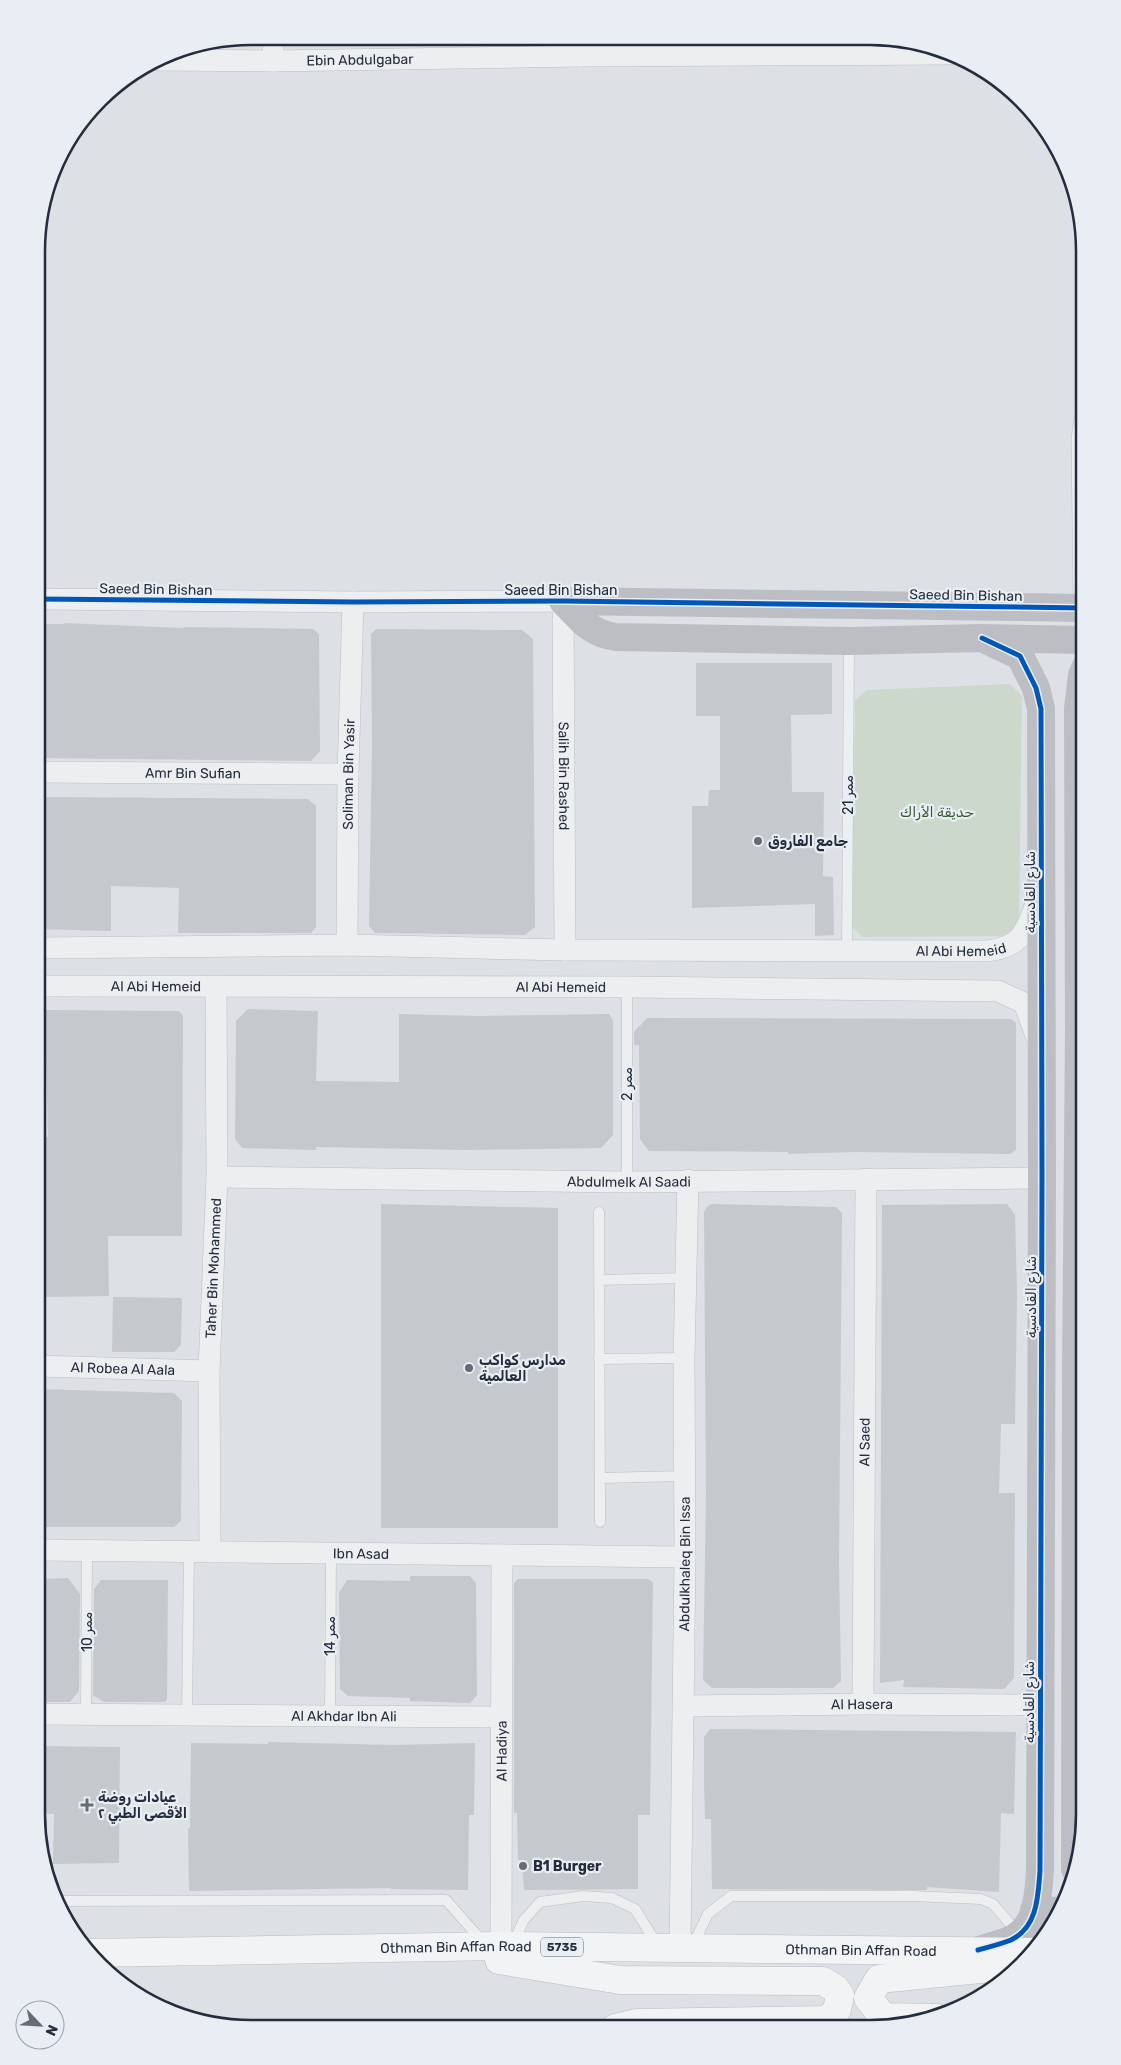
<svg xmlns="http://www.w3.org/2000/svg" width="1121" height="2065" font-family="Rubik,Vazirmatn,sans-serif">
  <rect width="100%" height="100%" fill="#dde0e4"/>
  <path fill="#cdd8cd" d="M 1010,684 L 1022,696 L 1019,924 L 1008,936 L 862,937 L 851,925 L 855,700 L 867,690 Z"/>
  <path fill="#c5c8cc" d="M 64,623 L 184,628 L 184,627 L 313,629 L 319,634 L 320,751 L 311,761 L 37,758 L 38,624 L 64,624 Z
    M 376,629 L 522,630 L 533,639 L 535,927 L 525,935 L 375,933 L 369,926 L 372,744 L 371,634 Z
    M 696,663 L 832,663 L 832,714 L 791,715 L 792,792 L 824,792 L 823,876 L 833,877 L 834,935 L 815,936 L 815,904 L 692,908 L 692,806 L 708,806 L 709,790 L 720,790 L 720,716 L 696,716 Z
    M 37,797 L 308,799 L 316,806 L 316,927 L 311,933 L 178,933 L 179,888 L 111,886 L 111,931 L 37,929 Z
    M 248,1009 L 318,1011 L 316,1081 L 399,1082 L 399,1014 L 479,1016 L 609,1014 L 613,1021 L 613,1135 L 601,1148 L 467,1150 L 316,1147 L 316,1150 L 242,1148 L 235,1139 L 236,1021 Z
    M 45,1010 L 179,1011 L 183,1016 L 182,1236 L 108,1236 L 109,1296 L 44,1297 L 45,1137 L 48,1137 Z
    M 647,1018 L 1011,1019 L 1016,1023 L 1016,1150 L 1010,1154 L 856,1152 L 788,1154 L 788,1152 L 649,1151 L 640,1139 L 639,1045 L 634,1045 L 634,1032 Z
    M 381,1204 L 558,1208 L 558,1528 L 381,1528 Z
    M 711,1204 L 836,1207 L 842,1213 L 839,1562 L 841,1681 L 833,1688 L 712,1688 L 703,1680 L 706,1495 L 704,1212 L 707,1207 Z
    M 1007,1204 L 1015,1215 L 1017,1293 L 1015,1424 L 1001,1424 L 999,1493 L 1015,1493 L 1014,1678 L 1004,1689 L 903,1687 L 904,1680 L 880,1683 L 882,1205 Z
    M 113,1297 L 182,1298 L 181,1345 L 174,1352 L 112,1352 Z
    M 37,1389 L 174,1393 L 182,1401 L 181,1521 L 174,1527 L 37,1527 Z
    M 410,1576 L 470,1576 L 476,1583 L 477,1695 L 470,1703 L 410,1701 L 410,1698 L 348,1696 L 340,1689 L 339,1593 L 347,1580 L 410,1581 Z
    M 68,1578 L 80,1594 L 79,1691 L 70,1702 L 36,1702 L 37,1579 Z
    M 518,1579 L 648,1579 L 653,1582 L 650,1815 L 638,1815 L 638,1889 L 524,1890 L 522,1860 L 518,1860 L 517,1813 L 514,1813 L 514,1583 Z
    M 101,1580 L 168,1580 L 167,1700 L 164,1702 L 104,1702 L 93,1695 L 94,1589 Z
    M 710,1729 L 1016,1732 L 1014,1814 L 1001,1813 L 999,1892 L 927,1887 L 927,1890 L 712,1889 L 711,1819 L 705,1819 L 704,1784 L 704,1737 Z
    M 268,1742 L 395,1745 L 475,1743 L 474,1815 L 469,1815 L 468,1890 L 391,1889 L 391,1888 L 189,1891 L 188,1828 L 190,1828 L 191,1743 L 268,1744 Z
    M 36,1746 L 120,1747 L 119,1863 L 53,1864 L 54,1814 L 36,1813 Z"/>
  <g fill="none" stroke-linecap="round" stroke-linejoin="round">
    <defs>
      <path id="lane" d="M 847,950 L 849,642
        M 627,1182 L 627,987
        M 599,1212 L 600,1522
        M 599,1280 L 686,1278
        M 599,1359 L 684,1358
        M 600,1478 L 684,1476
        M 86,1714 L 87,1550
        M 187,1716 L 189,1551
        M 330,1717 L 331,1554
        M 57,1901 L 446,1900 L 483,1942
        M 513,1945 L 523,1921 L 540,1902 L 583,1896 L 612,1898 L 635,1909 L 658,1946
        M 692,1947 L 708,1914 L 731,1896 L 913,1896 L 981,1899 L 993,1904 L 1019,1934"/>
      <g id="street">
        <path d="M 273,36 L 273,61"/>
        <path d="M 580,38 L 580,56"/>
        <path id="s1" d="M 156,60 L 273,61 L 580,56 L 953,54"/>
        <path id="s2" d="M 38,599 L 353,602 L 563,601 L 565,950"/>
        <path d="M 1084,608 L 1082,439 L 1085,419"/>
        <path id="s3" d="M 37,772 L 348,774"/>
        <path id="s4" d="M 347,945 L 348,774 L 353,602"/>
        <path id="s5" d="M 37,948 L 347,945 L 565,950 L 987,951 C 1024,947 1026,929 1038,899"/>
        <path id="s6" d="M 37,986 L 627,987 L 998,991 L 1024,1003 L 1037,1038"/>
        <path id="s7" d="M 217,1177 L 627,1182 L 1042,1178"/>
        <path id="s8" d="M 37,1366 L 209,1371"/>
        <path id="s9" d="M 37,1550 L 685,1557"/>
        <path id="s10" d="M 210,1552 L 209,1371 L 217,1177 L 216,986"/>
        <path id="s11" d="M 863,1704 L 866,1179"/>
        <path id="s12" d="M 684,1706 L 863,1704 L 1040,1705"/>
        <path id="s13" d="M 36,1714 L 500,1717"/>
        <path id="s14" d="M 501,1946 L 502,1555"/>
        <path id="s15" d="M 680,1949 L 685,1557 L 684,1358 L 688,1180"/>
      </g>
      <g id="primary">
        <path id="s16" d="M 90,1953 L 501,1946 L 1033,1952"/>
        <path d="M 499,1960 L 620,1980 L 823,1981 L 836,1989 L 840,1995 L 837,2010 L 828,2020 L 636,2023 L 615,2028"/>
        <path d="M 937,2018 L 883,2017 L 868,1998 L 879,1979 L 990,1968 L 1012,1963"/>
      </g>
    </defs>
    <use href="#lane" stroke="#bbbec2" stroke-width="11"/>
    <use href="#street" stroke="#bbbec2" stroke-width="22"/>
    <use href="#primary" stroke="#b9bdc1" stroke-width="29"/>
    <use href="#lane" stroke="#edeef0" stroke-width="10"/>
    <use href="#street" stroke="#edeef0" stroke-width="21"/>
    <path stroke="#bcbec3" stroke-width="28" d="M 563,601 C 581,619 589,633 616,637 L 849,641 L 982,638 L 1085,640
      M 563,601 L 1085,608
      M 1075,1869 L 1076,1378 L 1079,1029 L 1078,709 L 1082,675 L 1085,668
      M 1034,1910 L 1060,1911
      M 979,1950 C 990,1946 1002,1944 1012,1939 C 1038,1926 1038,1895 1040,1871 L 1042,1178 L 1041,709 L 1036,688 L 1020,656 L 982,638"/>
    <use href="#primary" stroke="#f2f3f4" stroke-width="28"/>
    <defs>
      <path id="cycleway" d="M 38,599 L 353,602 L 563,601 L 1085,608
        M 978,1950 C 989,1947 1001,1944 1011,1940 C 1038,1927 1038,1895 1040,1871 L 1042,1178 L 1041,709 L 1036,688 L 1020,656 L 982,638"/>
    </defs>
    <use href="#cycleway" stroke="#e9eef4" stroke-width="8"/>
    <use href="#cycleway" stroke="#0057b8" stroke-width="5"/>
  </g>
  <g fill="#646c77" stroke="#e9eef4" stroke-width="2">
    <circle cx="758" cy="841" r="5"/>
    <circle cx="469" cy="1368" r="5"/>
    <path d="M84.5 1797.5h5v5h5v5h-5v5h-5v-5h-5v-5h5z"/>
    <circle cx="523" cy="1866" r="5"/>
  </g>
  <g text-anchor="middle" stroke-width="4.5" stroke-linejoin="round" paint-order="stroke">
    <rect fill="#e9eef4" stroke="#5e6774" stroke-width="1" x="541" y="1937.5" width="42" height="19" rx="4"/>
    <g font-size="12" font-weight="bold" fill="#232d3d">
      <text x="562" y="1951">5735</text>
    </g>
    <g font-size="14" fill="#232d3d" stroke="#e9eef4">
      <text dy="5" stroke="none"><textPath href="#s1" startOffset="204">Ebin Abdulgabar</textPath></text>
      <text transform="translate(156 589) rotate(1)" y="5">Saeed Bin Bishan</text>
      <text x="561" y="595">Saeed Bin Bishan</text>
      <text transform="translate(966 595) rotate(1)" y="5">Saeed Bin Bishan</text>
      <text dy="5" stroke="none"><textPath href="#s3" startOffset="156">Amr Bin Sufian</textPath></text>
      <text dy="5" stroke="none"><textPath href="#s4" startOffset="171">Soliman Bin Yasir</textPath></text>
      <text dy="5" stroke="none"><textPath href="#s2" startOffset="700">Salih Bin Rashed</textPath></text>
      <text transform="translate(848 795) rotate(-90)" y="5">ممر 21</text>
      <text transform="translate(1030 892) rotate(-90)" y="5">شارع القادسية</text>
      <text dy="5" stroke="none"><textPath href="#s5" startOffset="924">Al Abi Hemeid</textPath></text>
      <text dy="5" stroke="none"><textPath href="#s6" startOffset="119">Al Abi Hemeid</textPath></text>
      <text dy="5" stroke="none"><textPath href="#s6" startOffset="524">Al Abi Hemeid</textPath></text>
      <text transform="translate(627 1084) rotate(-90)" y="5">ممر 2</text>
      <text dy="5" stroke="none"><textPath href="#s7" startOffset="412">Abdulmelk Al Saadi</textPath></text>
      <text dy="5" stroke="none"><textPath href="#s10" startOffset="284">Taher Bin Mohammed</textPath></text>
      <text transform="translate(1031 1297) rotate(-90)" y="5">شارع القادسية</text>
      <text dy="5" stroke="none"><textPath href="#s8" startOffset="86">Al Robea Al Aala</textPath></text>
      <text dy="5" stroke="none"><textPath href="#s11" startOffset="262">Al Saed</textPath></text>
      <text dy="5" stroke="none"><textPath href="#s9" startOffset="324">Ibn Asad</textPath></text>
      <text dy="5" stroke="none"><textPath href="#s15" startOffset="385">Abdulkhaleq Bin Issa</textPath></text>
      <text transform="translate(87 1632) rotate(-90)" y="5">ممر 10</text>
      <text transform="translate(330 1636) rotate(-90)" y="5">ممر 14</text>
      <text transform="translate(1029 1702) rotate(-90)" y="5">شارع القادسية</text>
      <text dy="5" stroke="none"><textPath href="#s12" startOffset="178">Al Hasera</textPath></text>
      <text dy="5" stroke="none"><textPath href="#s13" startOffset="308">Al Akhdar Ibn Ali</textPath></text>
      <text dy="5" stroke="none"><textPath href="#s14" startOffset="195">Al Hadiya</textPath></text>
      <text dy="5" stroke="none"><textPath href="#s16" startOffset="366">Othman Bin Affan Road</textPath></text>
      <text dy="5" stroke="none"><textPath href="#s16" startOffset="771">Othman Bin Affan Road</textPath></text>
    </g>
    <g font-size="14" fill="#375a2f" stroke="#e9eef4">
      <text x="937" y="817">حديقة الأراك</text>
    </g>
    <g font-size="14" font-weight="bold" fill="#232d3d" stroke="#e9eef4" text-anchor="start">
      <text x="768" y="846">جامع الفاروق</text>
      <text x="479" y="1365">مدارس كواكب<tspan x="479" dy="16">العالمية</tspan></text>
      <text x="98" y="1802">عيادات روضة<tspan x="98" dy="16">الأقصى الطبي ٢</tspan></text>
      <text x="533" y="1871">B1 Burger</text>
    </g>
  </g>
  <path d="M0 0H1121V2065H0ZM251 45H870A206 206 0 0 1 1076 251V1814A206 206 0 0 1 870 2020H251A206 206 0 0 1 45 1814V251A206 206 0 0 1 251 45Z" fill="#e9eef4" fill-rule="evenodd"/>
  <path fill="none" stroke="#232d3d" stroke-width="2.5" d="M251 45H870A206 206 0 0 1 1076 251V1814A206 206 0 0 1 870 2020H251A206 206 0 0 1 45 1814V251A206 206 0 0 1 251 45Z"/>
  <g transform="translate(40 2025) rotate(115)"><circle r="24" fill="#e9eef4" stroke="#9aa1ab"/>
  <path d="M0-4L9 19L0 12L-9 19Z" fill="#646c77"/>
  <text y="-8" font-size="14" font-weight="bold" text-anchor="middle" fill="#232d3d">N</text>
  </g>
</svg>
